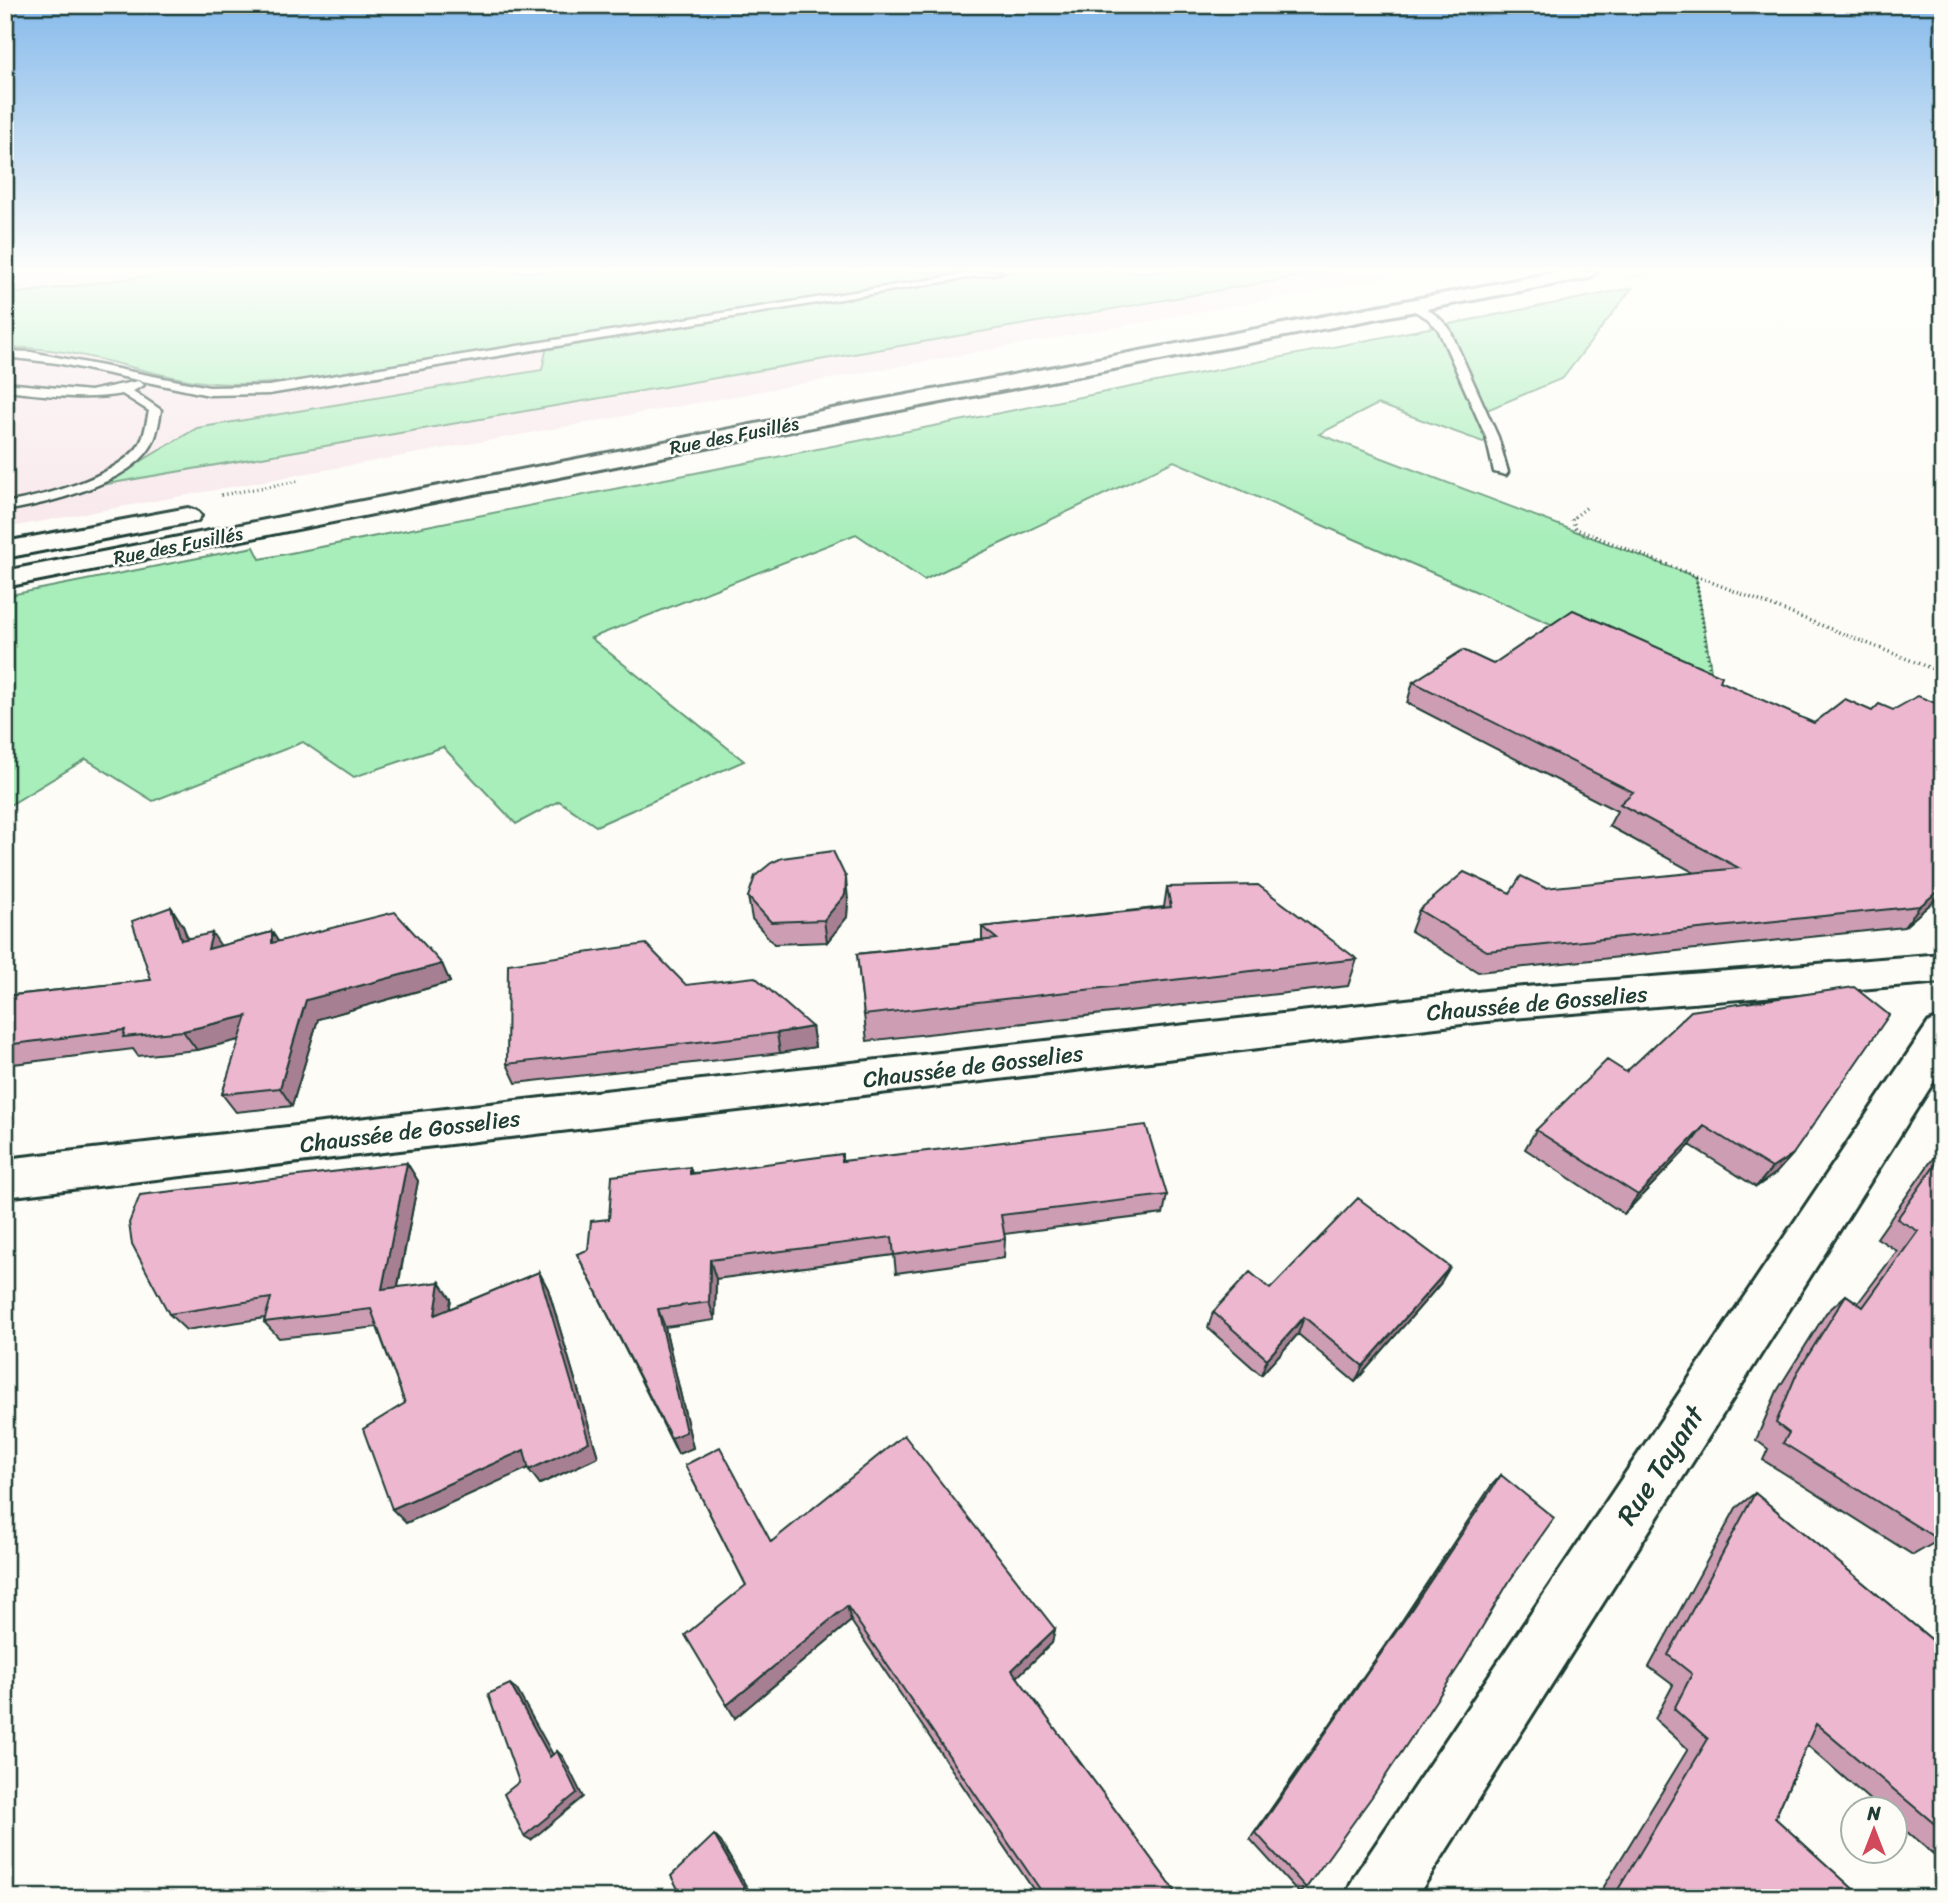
<svg xmlns="http://www.w3.org/2000/svg" width="1948" height="1903" font-family="Sriracha,sans-serif">
  <rect width="100%" height="100%" fill="#fdfcf7"/>
  <filter id="ink" filterUnits="userSpaceOnUse"><feTurbulence type="fractalNoise" baseFrequency=".0143" numOctaves="2"/><feDisplacementMap in="SourceGraphic" scale="14" xChannelSelector="R" yChannelSelector="G"/><feConvolveMatrix kernelMatrix="1 2 1 2 8 2 1 2 1" color-interpolation-filters="sRGB"/></filter>
  <g filter="url(#ink)">
    <path fill="#f8e7eb" d="M 5,272 L 1419,272 L 5,528 Z"/>
    <path fill="#a8eeba" stroke="#649677" stroke-width="2" d="M 178,272 L 969,272 L 297,381 C 263,384 229,386 195,381 C 131,371 71,345 5,348 L 5,295 Z
      M 999,272 L 1325,272 L 101,485 L 197,428 L 542,370 L 547,346 Z
      M 1632,288 L 1563,378 L 1482,412 L 1492,437 L 1483,442 L 1378,404 L 1319,434 L 1696,577 L 1715,695 L 1174,461 L 924,580 L 856,534 L 591,638 L 744,761 L 596,826 L 559,801 L 516,824 L 443,747 L 354,777 L 303,742 L 153,801 L 86,759 L 5,808 L 5,596 L 254,547 L 260,559 Z"/>
    <g fill="none" stroke-linecap="round" stroke-linejoin="round">
      <defs>
        <path id="lane" d="M 978,272 L 1003,272 L 269,394 L 209,395 L 57,363 L 5,357 L 5,351 L 31,352 L 209,387 L 269,386 Z
          M 1409,304 C 1424,303 1439,317 1449,328 L 1498,437 L 1508,472 L 1506,475 L 1494,472 L 1486,437 L 1438,329 L 1427,318 L 1409,308 Z
          M 138,381 L 144,385 L 133,391 L 161,410 C 159,422 157,436 151,446 C 129,484 46,504 5,511 L 5,503 C 44,496 110,479 137,448 C 145,438 146,423 149,411 L 122,394 C 83,401 45,395 5,391 L 5,383 L 90,391 Z"/>
        <path id="street" d="M 1943,1017 L 1943,1067 L 1416,1898 L 1345,1898 L 1355,1875 L 1929,1022 Z"/>
        <path id="secondary" d="M 1943,954 L 1943,982 L 1512,1018 L 5,1197 L 5,1159 L 1512,988 Z"/>
        <path id="highway" d="M 1558,272 L 1597,272 L 1588,278 L 827,424 L 5,587 L 5,571 L 827,410 Z
          M 188,508 L 197,511 L 201,516 L 197,521 L 5,558 L 5,542 Z"/>
      </defs>
      <use href="#lane" stroke="#1f3d34" stroke-width="5"/>
      <use href="#street" stroke="#1f3d34" stroke-width="6"/>
      <use href="#secondary" stroke="#1f3d34" stroke-width="6"/>
      <use href="#highway" stroke="#1f3d34" stroke-width="6"/>
      <path stroke="#1f3d34" stroke-width="2.5" stroke-dasharray="1 2.5" stroke-linecap="butt" d="M 1624,279 L 1661,272"/>
      <path stroke="#1f3d34" stroke-width="3.5" stroke-dasharray="1 3.5" stroke-linecap="butt" d="M 221,495 L 299,481
        M 1586,508 L 1572,519 L 1576,529 L 1943,673
        M 1696,577 L 1710,673"/>
      <use href="#lane" fill="#fdfcf7" fill-rule="evenodd"/>
      <use href="#street" fill="#fdfcf7" fill-rule="evenodd"/>
      <use href="#secondary" fill="#fdfcf7" fill-rule="evenodd"/>
      <use href="#highway" fill="#fdfcf7" fill-rule="evenodd"/>
    </g>
    <path fill="#cc9db3" stroke="#1f3d34" stroke-width="2" d="M 1493,664 L 1720,681 L 1943,893 L 1904,927 L 1478,972 L 1411,931 L 1419,910 L 1510,893 L 1695,873 L 1609,826 L 1617,811 L 1407,703 L 1413,682 Z
      M 1167,887 L 1357,959 L 1348,986 L 867,1041 L 857,954 L 982,940 L 982,927 L 1164,907 Z
      M 748,897 L 848,900 L 847,917 L 827,942 L 774,944 L 752,919 Z
      M 171,907 L 183,926 L 188,938 L 221,946 L 272,932 L 278,941 L 442,964 L 450,982 L 318,1019 L 292,1106 L 236,1112 L 222,1094 L 240,1039 L 197,1050 L 138,1056 L 133,1049 L 5,1065 L 5,996 L 151,980 Z
      M 686,985 L 812,1027 L 815,1047 L 780,1053 L 516,1083 L 507,1064 Z
      M 1626,1072 L 1793,1154 L 1776,1173 L 1756,1187 L 1690,1145 L 1624,1214 L 1525,1149 L 1536,1130 Z
      M 1943,1149 L 1943,1531 L 1939,1540 L 1913,1555 L 1763,1460 L 1768,1449 L 1756,1440 L 1777,1391 L 1826,1313 L 1846,1295 L 1858,1303 L 1897,1251 L 1877,1238 L 1934,1157 Z
      M 843,1161 L 1167,1195 L 1163,1214 L 1004,1234 L 1005,1239 L 1004,1258 L 896,1273 L 894,1255 L 716,1279 L 715,1320 L 665,1327 L 693,1448 L 678,1454 L 577,1254 L 588,1250 L 609,1219 L 690,1167 L 692,1173 Z
      M 407,1163 L 418,1181 L 398,1287 L 451,1299 L 449,1309 L 539,1272 L 548,1289 L 598,1457 L 540,1484 L 529,1467 L 406,1523 L 405,1403 L 377,1327 L 279,1338 L 264,1322 L 265,1318 L 186,1330 L 169,1314 Z
      M 1440,1284 L 1355,1382 L 1298,1334 L 1261,1375 L 1208,1328 L 1213,1312 L 1270,1289 Z
      M 685,1465 L 771,1542 L 1055,1629 L 1052,1643 L 1017,1677 L 1180,1898 L 1039,1898 L 851,1621 L 735,1718 L 746,1585 Z
      M 1501,1475 L 1510,1580 L 1306,1888 L 1299,1893 L 1250,1839 L 1397,1628 L 1491,1486 Z
      M 1755,1493 L 1943,1649 L 1943,1862 L 1895,1822 L 1895,1809 L 1880,1809 L 1807,1745 L 1775,1818 L 1863,1898 L 1597,1898 L 1688,1749 L 1655,1719 L 1673,1685 L 1649,1667 L 1736,1508 Z"/>
    <path fill="#a68092" stroke="#1f3d34" stroke-width="2" d="M 846,878 L 848,900 L 847,917 L 827,942 L 824,920 Z
      M 1943,887 L 1943,893 L 1904,927 L 1920,906 Z
      M 171,907 L 183,926 L 194,959 L 181,940 Z
      M 272,932 L 284,951 L 272,943 Z
      M 212,933 L 225,952 L 208,949 Z
      M 442,964 L 450,982 L 318,1019 L 292,1106 L 280,1088 L 306,1000 Z
      M 247,1016 L 260,1035 L 197,1050 L 183,1031 Z
      M 812,1027 L 815,1047 L 780,1053 L 777,1033 Z
      M 1704,1126 L 1690,1145 L 1624,1214 L 1638,1195 Z
      M 1793,1154 L 1776,1173 L 1756,1187 L 1772,1168 Z
      M 407,1163 L 418,1181 L 394,1305 L 382,1289 Z
      M 710,1260 L 716,1279 L 715,1320 L 709,1302 Z
      M 1450,1267 L 1440,1284 L 1355,1382 L 1363,1366 Z
      M 539,1272 L 548,1289 L 598,1457 L 540,1484 L 529,1470 Z
      M 440,1282 L 451,1299 L 446,1332 L 435,1315 Z
      M 658,1309 L 665,1327 L 693,1448 L 678,1454 L 671,1438 Z
      M 1304,1317 L 1298,1334 L 1261,1375 L 1267,1359 Z
      M 524,1450 L 535,1465 L 406,1523 L 392,1509 Z
      M 847,1606 L 851,1621 L 735,1718 L 727,1705 Z
      M 1055,1629 L 1052,1643 L 1010,1684 L 1012,1670 Z
      M 510,1684 L 517,1690 L 557,1762 L 550,1757 Z
      M 557,1751 L 563,1757 L 583,1797 L 531,1840 L 524,1836 Z
      M 714,1835 L 721,1842 L 753,1898 L 750,1898 Z"/>
    <path fill="#edb7d0" stroke="#1f3d34" stroke-width="2" d="M 1573,610 L 1722,676 L 1720,681 L 1814,723 L 1845,699 L 1872,711 L 1879,704 L 1893,710 L 1918,696 L 1943,706 L 1943,887 L 1920,906 L 1487,951 L 1419,910 L 1464,872 L 1510,893 L 1521,876 L 1545,888 L 1739,868 L 1620,804 L 1633,792 L 1413,682 L 1463,650 L 1493,664 Z
      M 833,851 L 846,878 L 845,895 L 824,920 L 771,922 L 748,897 L 755,876 L 771,863 L 782,858 Z
      M 1258,885 L 1357,959 L 864,1015 L 857,954 L 997,939 L 982,927 L 1171,907 L 1167,887 Z
      M 171,907 L 181,940 L 212,933 L 208,949 L 272,932 L 272,943 L 395,912 L 442,964 L 306,1000 L 280,1088 L 222,1094 L 247,1016 L 183,1031 L 123,1037 L 125,1030 L 5,1045 L 5,996 L 151,980 L 132,921 Z
      M 646,944 L 686,985 L 755,977 L 812,1027 L 777,1033 L 507,1064 L 508,964 Z
      M 1854,987 L 1889,1015 L 1793,1154 L 1772,1168 L 1704,1126 L 1638,1195 L 1536,1130 L 1607,1060 L 1626,1072 L 1691,1011 Z
      M 1146,1125 L 1167,1195 L 1001,1215 L 1005,1239 L 894,1255 L 892,1237 L 710,1260 L 709,1302 L 658,1309 L 686,1432 L 671,1438 L 577,1254 L 588,1250 L 591,1221 L 609,1219 L 612,1176 L 690,1167 L 690,1174 L 842,1154 L 842,1161 Z
      M 1943,1154 L 1943,1531 L 1939,1540 L 1783,1443 L 1789,1433 L 1776,1423 L 1797,1373 L 1846,1295 L 1863,1307 L 1918,1231 L 1897,1219 Z
      M 407,1163 L 382,1289 L 440,1282 L 435,1315 L 539,1272 L 589,1442 L 529,1470 L 524,1450 L 392,1509 L 363,1429 L 405,1403 L 371,1309 L 264,1322 L 271,1298 L 169,1314 L 132,1244 L 129,1223 L 140,1195 Z
      M 1358,1198 L 1450,1267 L 1363,1366 L 1304,1317 L 1267,1359 L 1213,1312 L 1250,1272 L 1270,1289 Z
      M 904,1435 L 1055,1629 L 1012,1670 L 1180,1898 L 1046,1898 L 847,1606 L 727,1705 L 685,1635 L 746,1585 L 685,1465 L 720,1447 L 771,1542 Z
      M 1501,1475 L 1554,1518 L 1510,1580 L 1459,1666 L 1371,1798 L 1306,1888 L 1256,1833 L 1405,1619 Z
      M 1755,1493 L 1943,1649 L 1943,1831 L 1816,1724 L 1775,1818 L 1863,1898 L 1613,1898 L 1708,1739 L 1674,1709 L 1692,1674 L 1668,1655 Z
      M 510,1684 L 550,1757 L 557,1751 L 577,1793 L 524,1836 L 504,1794 L 519,1782 L 488,1694 Z
      M 714,1835 L 750,1898 L 683,1898 L 671,1876 Z"/>
  </g>
  <linearGradient id="sky" x2="0" y2="1"><stop stop-color="#86baeb"/><stop offset="0.5" stop-color="#fefefb"/><stop offset="1" stop-color="#fefefb" stop-opacity="0"/></linearGradient>
  <rect width="1948" height="539" fill="url(#sky)"/>
  <g text-anchor="middle" stroke-width="5" stroke-linejoin="round" paint-order="stroke">
    <g font-size="19" fill="#1f3d34" stroke="#fdfcf7">
      <text transform="translate(734 435) rotate(-11)" y="7">Rue des Fusillés</text>
      <text transform="translate(178 545) rotate(-11)" y="7">Rue des Fusillés</text>
    </g>
    <g font-size="23" fill="#1f3d34" stroke="#fdfcf7">
      <text transform="translate(1537 1003) rotate(-5)" y="8">Chaussée de Gosselies</text>
      <text transform="translate(973 1066) rotate(-7)" y="8">Chaussée de Gosselies</text>
      <text transform="translate(410 1131) rotate(-7)" y="8">Chaussée de Gosselies</text>
    </g>
    <g font-size="28" fill="#1f3d34" stroke="#fdfcf7">
      <text transform="translate(1660 1465) rotate(-57)" y="10">Rue Tayant</text>
    </g>
  </g>
  <rect width="1948" height="1903" fill="none" stroke="#fdfcf7" stroke-width="28"/>
  <rect x="14" y="14" width="1920" height="1875" fill="none" stroke="#1f3d34" stroke-width="2.5" filter="url(#ink)"/>
  <g transform="translate(1874 1830)"><circle r="33" fill="#fdfcf7" stroke="#a4b0a9" stroke-width="2"/>
  <path d="M0-5L12 26L0 18L-12 26Z" fill="#d1495b"/>
  <text y="-10" font-size="19" font-weight="bold" text-anchor="middle" fill="#1f3d34">N</text>
  </g>
</svg>
